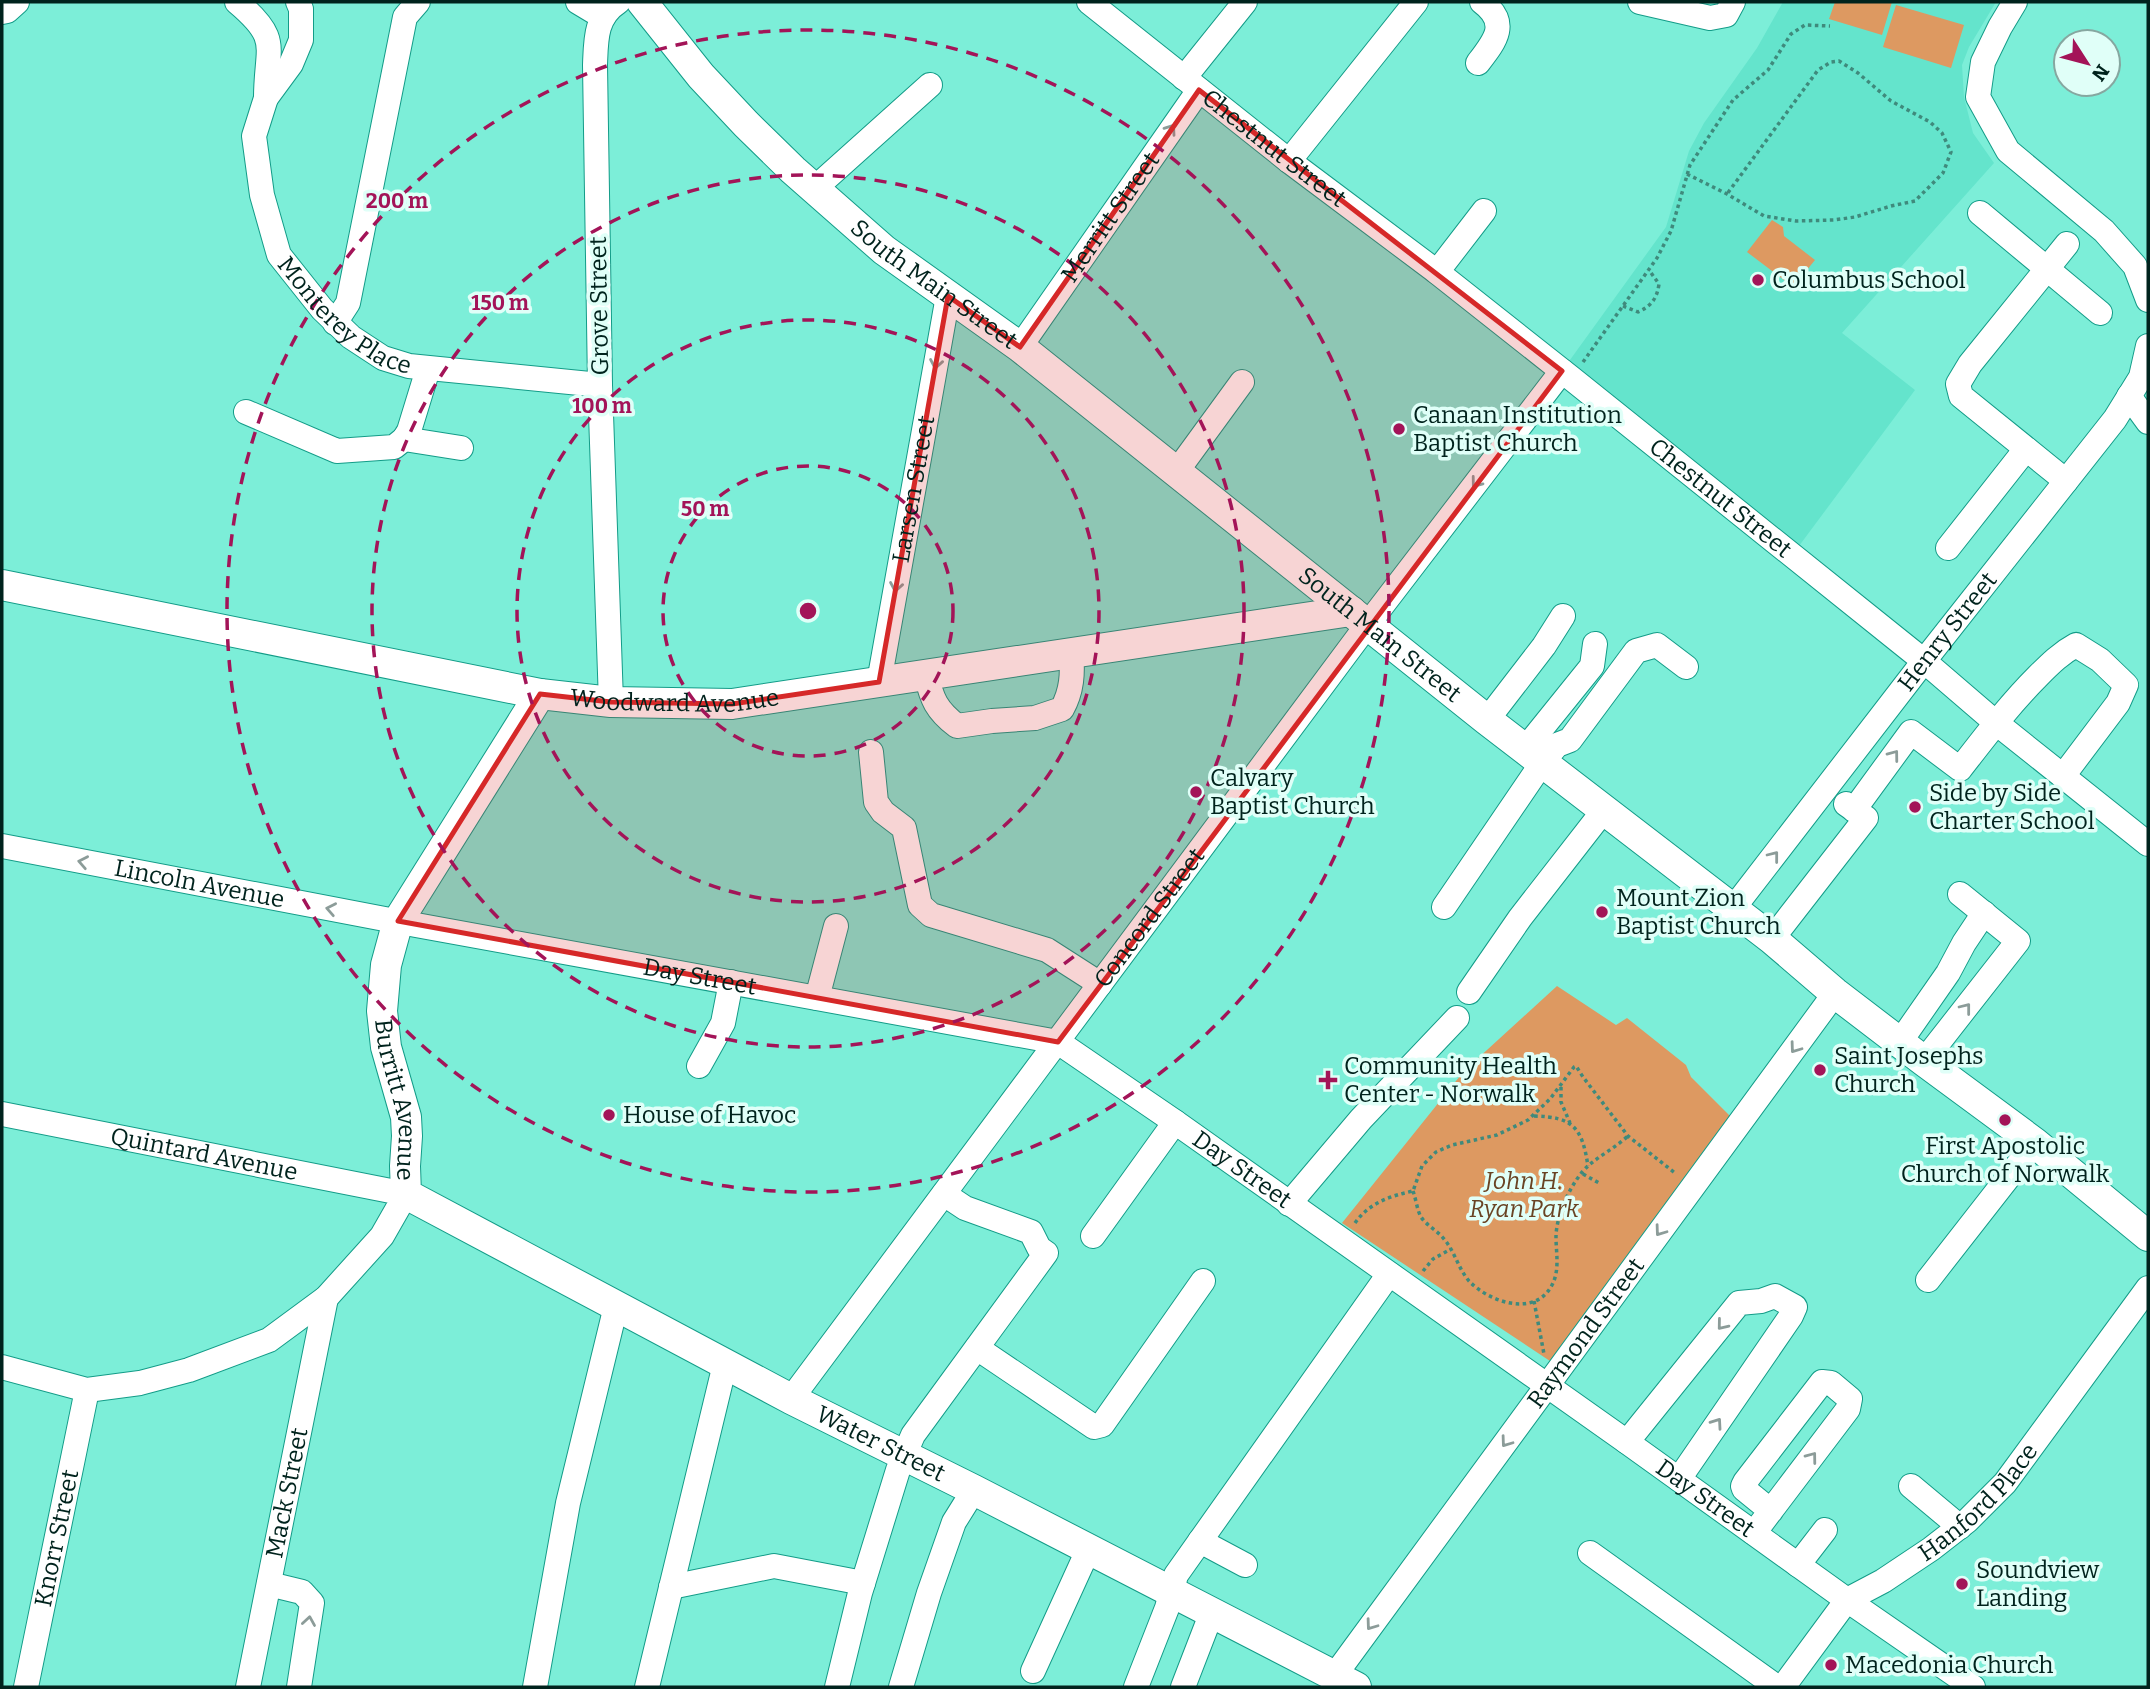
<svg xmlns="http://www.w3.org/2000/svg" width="2150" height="1689" font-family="Bitter,serif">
  <rect width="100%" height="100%" fill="#7ceed8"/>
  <path fill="#64e4cc" d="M 1783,2 L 1996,2 L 1969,47 L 1962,65 L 1964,97 L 1973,133 L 1994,163 L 1842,333 L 1915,390 L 1796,550 L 1562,371 L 1666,227 L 1689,151 L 1704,123 L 1757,48 Z"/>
  <path fill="#dd9961" d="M 1835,2 L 1892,2 L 1882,35 L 1829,19 Z
    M 1896,5 L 1964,25 L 1951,68 L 1883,47 Z
    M 1772,220 L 1783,227 L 1784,236 L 1815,260 L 1793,287 L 1747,252 Z
    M 1557,986 L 1616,1025 L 1627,1018 L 1686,1065 L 1691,1077 L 1733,1119 L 1553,1363 L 1342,1223 L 1464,1071 Z"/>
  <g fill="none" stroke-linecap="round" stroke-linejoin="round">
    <defs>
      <g id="minor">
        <path d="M 237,2 C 282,40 266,46 266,98"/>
        <path id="s1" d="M 298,2 L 301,9 L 301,40 L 291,64 L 266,98 L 254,136 L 262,195 L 279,255 L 322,309 L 351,337 L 383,358 L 409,366 L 600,385"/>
        <path d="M 578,2 L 603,17"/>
        <path id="s2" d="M 1089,2 L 1289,161 L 1437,272 L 1571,378 L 1924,661 L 1995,722 L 2148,844"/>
        <path d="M 1640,2 L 1710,18 L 1726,15 L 1733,2"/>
        <path d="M 2015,2 L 2000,27 L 1983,62 L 1978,97 L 2008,151 L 2104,231 L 2135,266 L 2148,300"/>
        <path d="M 2,12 L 7,11 L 17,2"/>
        <path d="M 1478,63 C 1495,41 1510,23 1482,2"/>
        <path d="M 1184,78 L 1245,2"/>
        <path d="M 1289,161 L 1416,2"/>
        <path d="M 814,189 L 930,85"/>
        <path d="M 1980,213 L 2100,313"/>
        <path d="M 1437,272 L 1484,211"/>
        <path d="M 335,323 L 348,303 L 405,17 L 418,2"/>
        <path id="s3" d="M 1020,347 L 1199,90"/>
        <path d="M 2129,396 L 2148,422"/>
        <path d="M 246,412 L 337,451 L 394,447 L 404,439 L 409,431 L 428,369"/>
        <path d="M 404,439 L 461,448"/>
        <path d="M 1177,471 L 1242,382"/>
        <path d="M 2066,481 L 1961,396 L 1958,384 L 1970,364 L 2067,244"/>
        <path d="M 1948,548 L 2026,449"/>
        <path d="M 926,675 C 932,699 936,710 957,726 L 992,721 L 1035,718 L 1062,709 C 1072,691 1073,673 1071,653"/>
        <path id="s4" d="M 879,682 L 948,296"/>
        <path d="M 611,702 L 600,385 L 595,65 C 596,40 595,17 618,2"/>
        <path d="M 1487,720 L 1544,646 L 1563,616"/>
        <path d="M 1525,749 L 1592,666 L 1595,644"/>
        <path d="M 871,752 L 876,802 L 883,812 L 904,828 L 920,905 L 931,915 L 1047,950 L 1100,984"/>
        <path d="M 1854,810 L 1911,732 L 1960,769 C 1985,737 2009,705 2038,676 C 2050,664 2061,653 2076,645 L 2100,660 L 2126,685 L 2118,703 L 2063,776"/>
        <path id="s5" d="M 2,846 L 416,925 L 1058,1042 L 1175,1122 L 1627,1442 L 1847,1600 L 1973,1687"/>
        <path d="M 1444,907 L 1542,763 L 1557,745 L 1570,740 L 1636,651 L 1657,645 L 1686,667"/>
        <path id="s6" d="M 1732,910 L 1924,661 L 2115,419 L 2141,377 L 2148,346"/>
        <path d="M 1772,939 L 1866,818 L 1846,804"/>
        <path d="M 1469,992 L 1520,918 L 1604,810"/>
        <path d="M 817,998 L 836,926"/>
        <path d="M 1900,1042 L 1948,973 L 1964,943 L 1984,913"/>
        <path d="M 1924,1061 L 2018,941 L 1960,894"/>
        <path d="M 699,1066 L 723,1023 L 731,982"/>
        <path id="s7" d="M 2,1114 L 406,1194 L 382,1236 L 326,1298 L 269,1340 L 189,1370 L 140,1383 L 87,1390 L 2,1367"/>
        <path d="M 1289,1204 L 1361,1119 L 1457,1018"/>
        <path d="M 1093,1236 L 1175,1122"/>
        <path d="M 1928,1280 L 2035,1143"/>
        <path d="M 977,1348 L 1094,1427 L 1102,1425 L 1203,1281"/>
        <path id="s8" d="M 791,1399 L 1368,624 L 1562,371"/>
        <path d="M 1627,1442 L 1739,1303 L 1761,1301 L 1775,1296 L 1795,1307 L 1791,1316 L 1679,1479"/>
        <path d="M 1911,1486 L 1960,1527"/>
        <path d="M 1754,1533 L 1848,1409 L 1850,1399 L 1831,1383 L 1822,1382 L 1745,1482 L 1743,1486 L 1744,1489 L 1771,1511"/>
        <path d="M 1200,1541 L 1245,1565"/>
        <path d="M 1590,1553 L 1777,1687"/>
        <path d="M 1798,1565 L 1825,1530"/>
        <path d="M 269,1584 L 302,1592 L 312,1603 L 299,1687"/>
        <path d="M 671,1587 L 774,1566 L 863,1583"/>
        <path d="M 1033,1671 L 1089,1548"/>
        <path id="s9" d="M 1335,1675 L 1835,993"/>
        <path id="s10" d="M 26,1687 L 87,1390"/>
        <path id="s11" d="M 248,1687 L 326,1298"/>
        <path d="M 535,1687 L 568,1503 L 616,1306"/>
        <path d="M 647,1687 L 725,1364"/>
        <path d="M 837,1687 L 860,1593 L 898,1470 L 913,1435 L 1046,1253 L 1039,1248 L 1031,1232 L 965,1208 L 944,1194"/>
        <path d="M 901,1687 L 929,1593 L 954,1522 L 974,1490"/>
        <path d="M 1136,1687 L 1167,1608 L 1176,1575 L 1389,1274"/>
        <path d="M 1183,1687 L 1212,1612"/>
        <path id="s12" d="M 1783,1687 L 1847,1600 L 1883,1581 L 1931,1549 L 1967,1521 L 2005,1483 L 2148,1288"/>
      </g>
      <g id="major">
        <path id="s13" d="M 642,2 L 701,76 L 746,124 L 793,170 L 884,250 L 1020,347 L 1487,720 L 1772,939 L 1835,993 L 1924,1061 L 2035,1143 L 2148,1236"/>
        <path id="s14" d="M 2,585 L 540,694 L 611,702 L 732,704 L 1351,611"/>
        <path id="s15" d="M 540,694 L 398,921 L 386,965 L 382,1011 L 386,1047 L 406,1117 L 407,1136 L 405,1166 L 406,1194 L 791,1399 L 974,1490 L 1356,1687"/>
      </g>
    </defs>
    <use href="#minor" stroke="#139c88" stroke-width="26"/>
    <use href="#major" stroke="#139c88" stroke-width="32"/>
    <path stroke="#3f8a7c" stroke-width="3.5" stroke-dasharray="3.5 3.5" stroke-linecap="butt" d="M 1687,174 L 1727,194 L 1764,216 L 1796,221 L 1834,220 L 1855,217 L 1891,206 L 1915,201 L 1943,173 L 1951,152 L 1942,133 L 1930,122 L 1891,101 L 1858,73 L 1839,61 L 1831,62 L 1818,70 L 1727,194
      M 1623,306 L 1638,312 C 1651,306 1657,299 1659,284 L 1649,270
      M 1583,362 L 1657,258 L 1671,231 L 1690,165 L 1733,100 L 1768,70 L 1791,34 L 1805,25 L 1830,26
      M 1561,1087 L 1561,1102 L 1570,1123
      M 1534,1116 C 1574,1117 1582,1128 1588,1166
      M 1583,1174 L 1599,1183
      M 1413,1191 C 1416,1199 1417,1210 1421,1217 C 1427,1226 1438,1231 1444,1239 C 1455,1252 1458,1268 1469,1281 C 1489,1302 1535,1318 1552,1285 C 1560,1270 1556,1253 1556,1237 C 1556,1215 1572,1180 1589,1165 C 1601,1155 1616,1147 1628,1136
      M 1355,1223 C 1369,1203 1390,1196 1413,1191 L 1422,1166 L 1436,1152 L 1452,1145 L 1497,1135 L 1528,1120 L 1550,1099 L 1574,1067 L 1576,1066 L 1583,1077 L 1628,1136 L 1675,1173
      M 1423,1271 L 1433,1259 L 1451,1249
      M 1534,1301 L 1544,1354"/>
    <use href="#minor" stroke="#fff" stroke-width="24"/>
    <use href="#major" stroke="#fff" stroke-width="30"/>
  </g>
  <defs><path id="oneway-chevron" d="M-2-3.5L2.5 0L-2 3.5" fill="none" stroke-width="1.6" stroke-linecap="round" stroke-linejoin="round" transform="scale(1.75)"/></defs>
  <g stroke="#8c9c99">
    <use href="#oneway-chevron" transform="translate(1171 129) rotate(-55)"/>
    <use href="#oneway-chevron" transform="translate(936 364) rotate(100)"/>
    <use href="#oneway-chevron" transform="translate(1476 483) rotate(127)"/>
    <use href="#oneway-chevron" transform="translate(896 587) rotate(100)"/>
    <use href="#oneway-chevron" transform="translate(1894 755) rotate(-53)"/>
    <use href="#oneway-chevron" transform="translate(1774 856) rotate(-52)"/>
    <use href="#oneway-chevron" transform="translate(83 862) rotate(-169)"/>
    <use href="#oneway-chevron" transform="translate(331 909) rotate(-169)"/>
    <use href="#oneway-chevron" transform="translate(1966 1008) rotate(-52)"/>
    <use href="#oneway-chevron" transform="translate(1795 1048) rotate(126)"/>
    <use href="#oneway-chevron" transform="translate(1660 1231) rotate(126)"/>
    <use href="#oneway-chevron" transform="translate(1722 1325) rotate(129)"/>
    <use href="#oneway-chevron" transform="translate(1717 1423) rotate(-55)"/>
    <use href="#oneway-chevron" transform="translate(1506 1442) rotate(126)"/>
    <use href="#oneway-chevron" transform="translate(1812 1457) rotate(-53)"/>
    <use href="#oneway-chevron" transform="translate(309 1621) rotate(-81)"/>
    <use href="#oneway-chevron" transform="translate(1371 1625) rotate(126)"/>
  </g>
  <path fill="#d62828" fill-opacity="0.2" stroke="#d62828" stroke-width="5" stroke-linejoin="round" d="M 1199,90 L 1562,371 L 1058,1042 L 398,921 L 540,694 L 611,702 L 732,704 L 879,682 L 948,296 L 1020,347 Z"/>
  <g fill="none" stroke="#a31458" stroke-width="3.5" stroke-dasharray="12 9">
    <circle cx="808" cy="611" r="145"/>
    <circle cx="808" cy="611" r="291"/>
    <circle cx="808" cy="611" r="436"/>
    <circle cx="808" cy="611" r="581"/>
  </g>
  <g fill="#a31458" stroke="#e0fff8" stroke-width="2.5">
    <circle cx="1758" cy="280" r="7"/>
    <circle cx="1399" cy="429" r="7"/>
    <circle cx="1196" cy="792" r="7"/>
    <circle cx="1915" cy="807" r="7"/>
    <circle cx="1602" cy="912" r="7"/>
    <circle cx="1820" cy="1070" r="7"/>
    <path d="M1324.5 1069.5h7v7h7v7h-7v7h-7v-7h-7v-7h7z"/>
    <circle cx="609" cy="1115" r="7"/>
    <circle cx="2005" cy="1120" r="7"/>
    <circle cx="1962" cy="1584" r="7"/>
    <circle cx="1831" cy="1665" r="7"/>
  </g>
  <g text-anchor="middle" stroke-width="7" stroke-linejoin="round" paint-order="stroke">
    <g font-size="24" fill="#00231d" stroke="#e0fff8">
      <text dy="8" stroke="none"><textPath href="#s2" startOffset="236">Chestnut Street</textPath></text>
      <text dy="8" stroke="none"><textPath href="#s3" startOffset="158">Merritt Street</textPath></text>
      <text dy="8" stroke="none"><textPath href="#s13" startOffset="408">South Main Street</textPath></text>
      <text transform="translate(599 306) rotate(-91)" y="8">Grove Street</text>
      <text dy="8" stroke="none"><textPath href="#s1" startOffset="360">Monterey Place</textPath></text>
      <text dy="8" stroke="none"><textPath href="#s4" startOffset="196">Larsen Street</textPath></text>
      <text dy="8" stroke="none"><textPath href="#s2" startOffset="803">Chestnut Street</textPath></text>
      <text dy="8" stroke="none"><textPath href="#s6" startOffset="352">Henry Street</textPath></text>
      <text dy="8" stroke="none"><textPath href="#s13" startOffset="975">South Main Street</textPath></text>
      <text dy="8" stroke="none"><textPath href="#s14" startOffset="684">Woodward Avenue</textPath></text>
      <text dy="8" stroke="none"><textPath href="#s5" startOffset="201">Lincoln Avenue</textPath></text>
      <text dy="8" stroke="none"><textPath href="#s8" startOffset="600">Concord Street</textPath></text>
      <text dy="8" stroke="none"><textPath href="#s5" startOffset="710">Day Street</textPath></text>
      <text dy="8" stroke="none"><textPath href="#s15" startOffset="450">Burritt Avenue</textPath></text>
      <text dy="8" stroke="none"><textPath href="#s7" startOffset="206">Quintard Avenue</textPath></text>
      <text dy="8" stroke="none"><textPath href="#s5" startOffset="1298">Day Street</textPath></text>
      <text dy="8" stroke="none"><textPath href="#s9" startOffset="424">Raymond Street</textPath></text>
      <text dy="8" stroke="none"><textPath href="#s15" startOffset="1082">Water Street</textPath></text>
      <text dy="8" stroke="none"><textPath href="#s11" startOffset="198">Mack Street</textPath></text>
      <text dy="8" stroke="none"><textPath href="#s5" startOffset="1866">Day Street</textPath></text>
      <text dy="8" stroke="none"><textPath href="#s12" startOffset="273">Hanford Place</textPath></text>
      <text dy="8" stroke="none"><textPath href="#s10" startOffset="152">Knorr Street</textPath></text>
    </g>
    <g font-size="24" fill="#00231d" stroke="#e0fff8" text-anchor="start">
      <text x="1772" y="288">Columbus School</text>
      <text x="1413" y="423">Canaan Institution<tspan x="1413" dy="28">Baptist Church</tspan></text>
      <text x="1210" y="786">Calvary<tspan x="1210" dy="28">Baptist Church</tspan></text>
      <text x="1929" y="801">Side by Side<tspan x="1929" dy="28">Charter School</tspan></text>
      <text x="1616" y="906">Mount Zion<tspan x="1616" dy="28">Baptist Church</tspan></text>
      <text x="1834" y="1064">Saint Josephs<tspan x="1834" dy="28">Church</tspan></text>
      <text x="1344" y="1074">Community Health<tspan x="1344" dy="28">Center - Norwalk</tspan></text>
      <text x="623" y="1123">House of Havoc</text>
      <text x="2005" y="1154" text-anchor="middle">First Apostolic<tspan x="2005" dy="28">Church of Norwalk</tspan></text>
      <text x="1976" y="1578">Soundview<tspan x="1976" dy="28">Landing</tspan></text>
      <text x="1845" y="1673">Macedonia Church</text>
    </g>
    <g font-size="24" font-style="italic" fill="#694323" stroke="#e0fff8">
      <text x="1524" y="1189">John H.<tspan x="1524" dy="28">Ryan Park</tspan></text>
    </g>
  </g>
  <circle cx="808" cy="611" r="10" fill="#a31458" stroke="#e0fff8" stroke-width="3.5"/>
  <g font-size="21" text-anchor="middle" font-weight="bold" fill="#a31458" stroke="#e0fff8" stroke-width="7" stroke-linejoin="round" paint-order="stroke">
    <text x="397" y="208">200 m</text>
    <text x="500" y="310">150 m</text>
    <text x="602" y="413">100 m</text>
    <text x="705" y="516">50 m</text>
  </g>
  <rect width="2150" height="1689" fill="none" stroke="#00231d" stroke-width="7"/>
  <g transform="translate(2087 63) rotate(126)"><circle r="33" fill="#e0fff8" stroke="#86a7a0" stroke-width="2"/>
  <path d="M0-5L12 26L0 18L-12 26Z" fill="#a31458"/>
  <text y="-10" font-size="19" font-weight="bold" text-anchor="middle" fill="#00231d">N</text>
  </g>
</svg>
